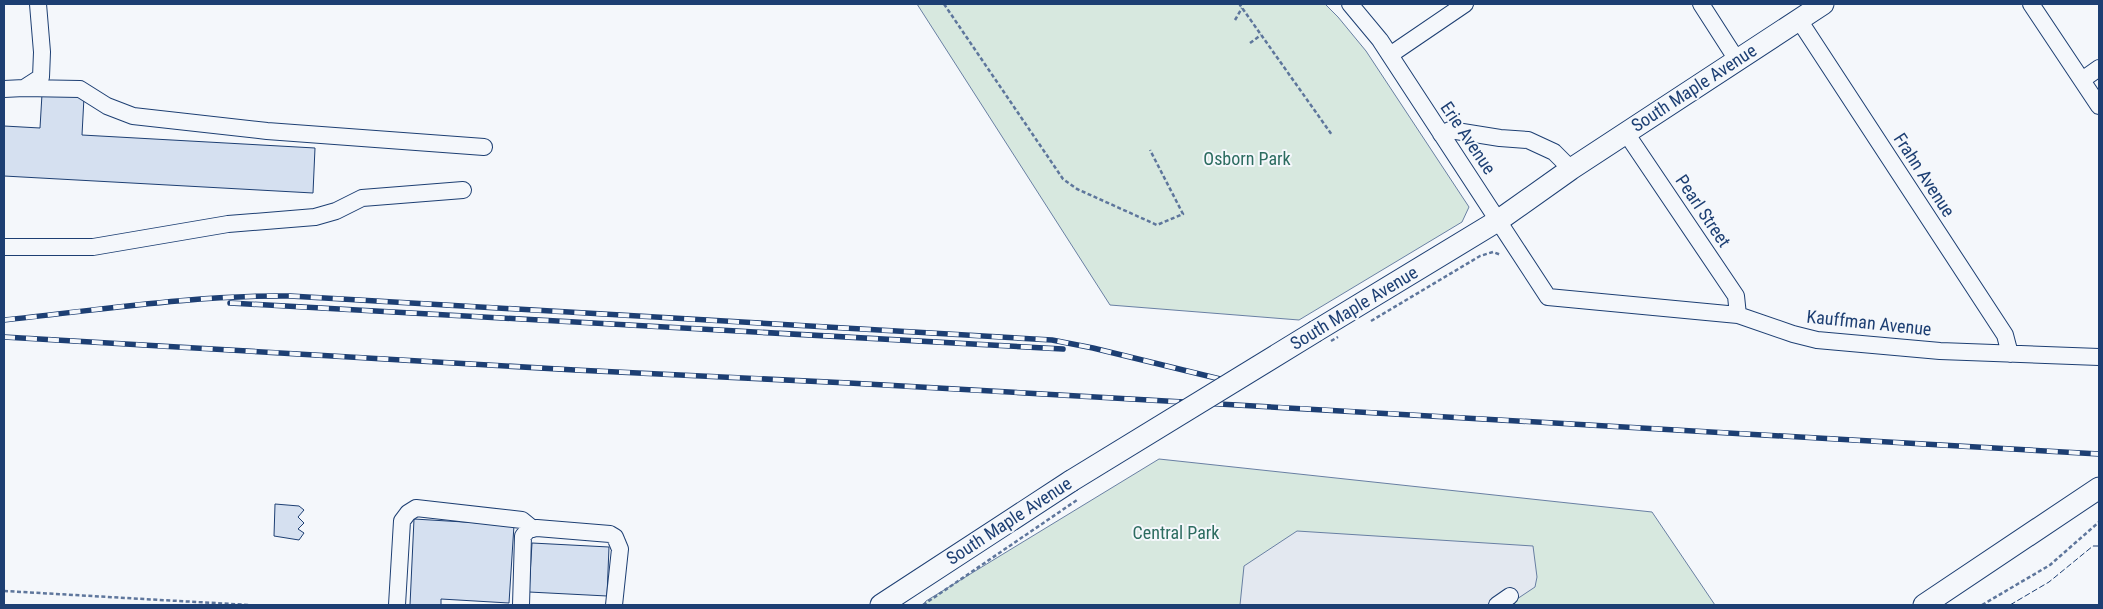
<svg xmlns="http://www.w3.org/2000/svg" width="2103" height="609" font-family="'Roboto Condensed',sans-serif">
  <rect width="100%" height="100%" fill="#f4f7fb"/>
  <path fill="#d7e8df" stroke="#687fa3" d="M 917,4 L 1325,4 L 1338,17 L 1366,51 L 1469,207 L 1462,222 L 1299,320 L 1110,305 Z
    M 1159,459 L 1652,512 L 1715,605 L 923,605 L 926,601 Z"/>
  <path fill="#e3e8f0" stroke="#687fa3" d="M 1297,531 L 1533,546 L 1537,577 L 1535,587 L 1508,605 L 1240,605 L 1244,566 Z"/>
  <path fill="#d5e0f0" stroke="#1d3f73" d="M 42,94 L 84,97 L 82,135 L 315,148 L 313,193 L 4,176 L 4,126 L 40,128 Z
    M 275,504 L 299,506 L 304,510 L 298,517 L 304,523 L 298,529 L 304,533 L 299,540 L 274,536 Z
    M 414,519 L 514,525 L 509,603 L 441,599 L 441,605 L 410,605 Z
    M 532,543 L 609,547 L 607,596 L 529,592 Z"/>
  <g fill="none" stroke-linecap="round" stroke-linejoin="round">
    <defs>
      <path id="minor" d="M 1350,4 L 1380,40 L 1548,297 L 1738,315 L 1793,334 L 1817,340 L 1940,351 L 2099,357
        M 1701,4 L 1737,60
        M 2031,4 L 2099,106
        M 1799,20 L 2005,335 L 2010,354
        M 1390,55 L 1465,4
        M 2082,80 L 2099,68
        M 24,88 L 80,89 L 107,106 L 133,116 L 267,131 L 484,147
        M 4,89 L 24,88 L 41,77 L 42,52 L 38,4
        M 1626,133 L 1736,296 L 1738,315
        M 1441,134 L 1450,130 L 1500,138 L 1528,140 L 1554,152 L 1571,169
        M 4,247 L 93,247 L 228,224 L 315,217 L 336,211 L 362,198 L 463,190
        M 397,605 L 402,521 L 408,513 L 416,508 L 522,520 L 533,529
        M 521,605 L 523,536 L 529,529 L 537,528 L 610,534 L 615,537 L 620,549 L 614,605
        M 1497,605 L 1510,596"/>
      <path id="major" d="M 1316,331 L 1499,220 L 1571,169 L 1823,4
        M 881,605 L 1071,481
        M 1924,605 L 2099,488"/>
    </defs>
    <use href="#minor" stroke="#1d3f73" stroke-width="18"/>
    <use href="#major" stroke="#1d3f73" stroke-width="23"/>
    <path stroke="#5e769c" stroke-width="2.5" stroke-dasharray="4 2.5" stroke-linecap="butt" d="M 944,4 L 1063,179 L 1077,189 L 1157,225 L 1183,214 L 1150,150
      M 1242,4 L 1240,5 L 1332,135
      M 1235,20 L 1242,8
      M 1250,43 L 1261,35
      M 1371,321 L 1480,256 L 1493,252 L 1501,255
      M 4,591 L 249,605
      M 923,605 L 1077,500
      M 1982,605 L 2050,565 L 2099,522"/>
    <use href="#minor" stroke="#f4f7fb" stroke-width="16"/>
    <use href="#major" stroke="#f4f7fb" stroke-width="21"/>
    <defs>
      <path id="rail" d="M 230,303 L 1063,349
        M 4,320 C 99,310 195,295 290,296 L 1052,340 L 1093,348 L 1220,379
        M 4,337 L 575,370 L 849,383 L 2099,454"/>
    </defs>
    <use href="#rail" stroke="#1d3f73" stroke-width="5.5"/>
    <use href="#rail" stroke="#f4f7fb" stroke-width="4" stroke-dasharray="11" stroke-linecap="butt"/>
    <defs>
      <path id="major-bridge" d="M 1071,481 L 1316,331"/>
    </defs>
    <use href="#major-bridge" stroke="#1d3f73" stroke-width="23" stroke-linecap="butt"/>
    <path stroke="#5e769c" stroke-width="2.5" stroke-dasharray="4 2.5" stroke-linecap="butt" d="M 1331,341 L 1338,337"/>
    <use href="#major-bridge" stroke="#f4f7fb" stroke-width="21"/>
    <path stroke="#1d3f73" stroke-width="1" stroke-dasharray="6 2.5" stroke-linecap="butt" d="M 2010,605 L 2049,582 L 2093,546 L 2099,546"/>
  </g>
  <g text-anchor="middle" stroke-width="4" stroke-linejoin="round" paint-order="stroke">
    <g font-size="18" fill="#1d3f73" stroke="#f4f7fb">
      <text transform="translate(1694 88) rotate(-33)" y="6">South Maple Avenue</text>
      <text transform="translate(1468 138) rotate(56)" y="6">Erie Avenue</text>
      <text transform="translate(1924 175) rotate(57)" y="6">Frahn Avenue</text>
      <text transform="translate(1703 211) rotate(56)" y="6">Pearl Street</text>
      <text transform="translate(1354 308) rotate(-31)" y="6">South Maple Avenue</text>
      <text transform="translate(1869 323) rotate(6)" y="6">Kauffman Avenue</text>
      <text transform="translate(1009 521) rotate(-33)" y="6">South Maple Avenue</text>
    </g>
    <g font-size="18" fill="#2c6c60" stroke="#f4f7fb">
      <text x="1247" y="165">Osborn Park</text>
      <text x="1176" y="539">Central Park</text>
    </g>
  </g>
  <rect width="2103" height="609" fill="none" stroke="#1d3f73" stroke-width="10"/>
</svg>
